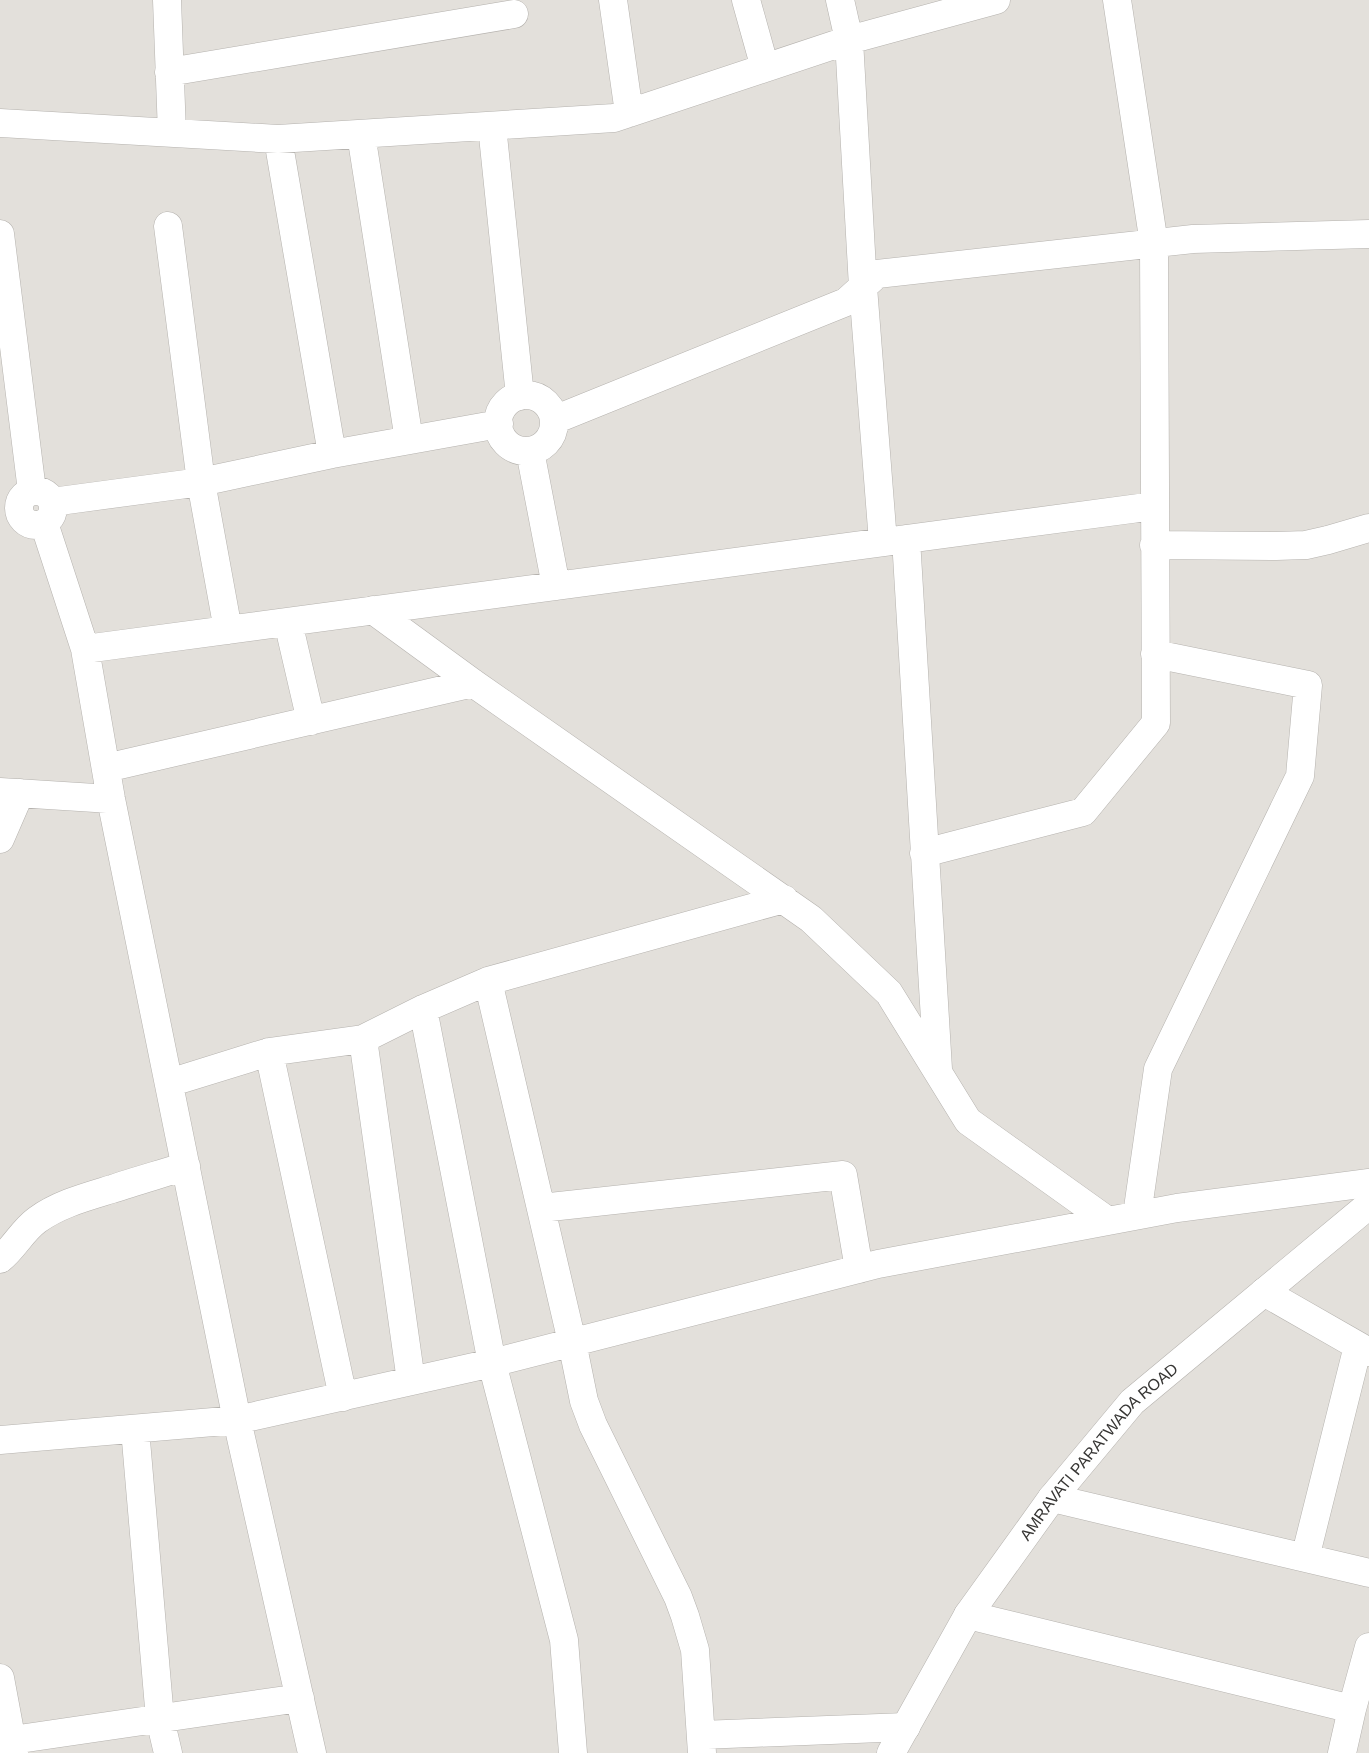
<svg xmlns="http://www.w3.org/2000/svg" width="1369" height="1753" font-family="Helvetica,sans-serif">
  <rect width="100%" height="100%" fill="#e3e0db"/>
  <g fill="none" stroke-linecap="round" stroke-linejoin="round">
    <defs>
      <path id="street" d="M 167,0 L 172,133
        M 613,0 L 629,113
        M 746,0 L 765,68
        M 840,0 L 849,40 L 863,287 L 883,542
        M 169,72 L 514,14
        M 0,123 L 278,139 L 614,118 L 849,40 L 996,0
        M 492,126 L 520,396
        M 361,134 L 409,440
        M 278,139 L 332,454
        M 168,226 L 201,482 L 228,630
        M 0,234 L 32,491
        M498 423a28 28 0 1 1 56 0a28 28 0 1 1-56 0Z
        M 554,420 L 846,302 L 877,274 L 1193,239 L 1369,234
        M 530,451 L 556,586
        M19 508a17 17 0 1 1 34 0a17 17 0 1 1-34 0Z
        M 52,502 L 201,482 L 332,454 L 499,424
        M 44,523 L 85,649 L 111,799 L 237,1420 L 312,1753
        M 906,539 L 938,1069
        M 1154,545 L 1276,546 L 1306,545 L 1328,540 L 1369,528
        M 373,610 L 473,683 L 811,919 L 889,993 L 968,1121 L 1108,1221
        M 288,622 L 311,721
        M 85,649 L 1154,506
        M 106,768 L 473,683
        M 0,792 L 111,799
        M 0,839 L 20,793
        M 924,853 L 1083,812 L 1156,723 L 1154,244 L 1117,0
        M 488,981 L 572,1342 L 584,1401 L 593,1425 L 678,1597 L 685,1616 L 695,1650 L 702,1753
        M 423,1009 L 492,1363 L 564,1640 L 573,1753
        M 363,1039 L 411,1381
        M 269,1052 L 343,1397
        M 169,1083 L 269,1052 L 363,1039 L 423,1009 L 488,981 L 784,899
        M 541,1208 L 843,1175 L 859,1269
        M 1137,1215 L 1158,1069 L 1300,776 L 1308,685 L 1155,654
        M 0,1259 C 14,1248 22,1231 37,1220 C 59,1204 86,1197 112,1189 C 136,1181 161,1174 186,1166
        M 1264,1292 L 1369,1352
        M 135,1429 L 160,1719 L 168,1753
        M 0,1440 L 237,1420 L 492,1363 L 878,1264 L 1177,1208 L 1369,1183
        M 1052,1498 L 1369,1573
        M 1305,1558 L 1358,1346
        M 968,1615 L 1352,1709
        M 0,1678 L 14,1753
        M 701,1735 L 906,1727
        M 0,1745 L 12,1740 L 300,1698
        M 1342,1753 L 1352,1709 L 1369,1647"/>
      <g id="primary">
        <path id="s1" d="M 891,1753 L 968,1615 L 1052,1498 L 1132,1402 L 1369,1205"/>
      </g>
    </defs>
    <use href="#street" stroke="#b5b2ae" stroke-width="29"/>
    <use href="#primary" stroke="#b5b2ae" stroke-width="29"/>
    <use href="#street" stroke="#fff" stroke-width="28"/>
    <use href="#primary" stroke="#fff" stroke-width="28"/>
  </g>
  <g text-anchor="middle" stroke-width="4" stroke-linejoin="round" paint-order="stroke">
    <g font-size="16" fill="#373634" stroke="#fff">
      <text dy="6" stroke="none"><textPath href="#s1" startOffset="368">AMRAVATI PARATWADA ROAD</textPath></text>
    </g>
  </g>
</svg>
